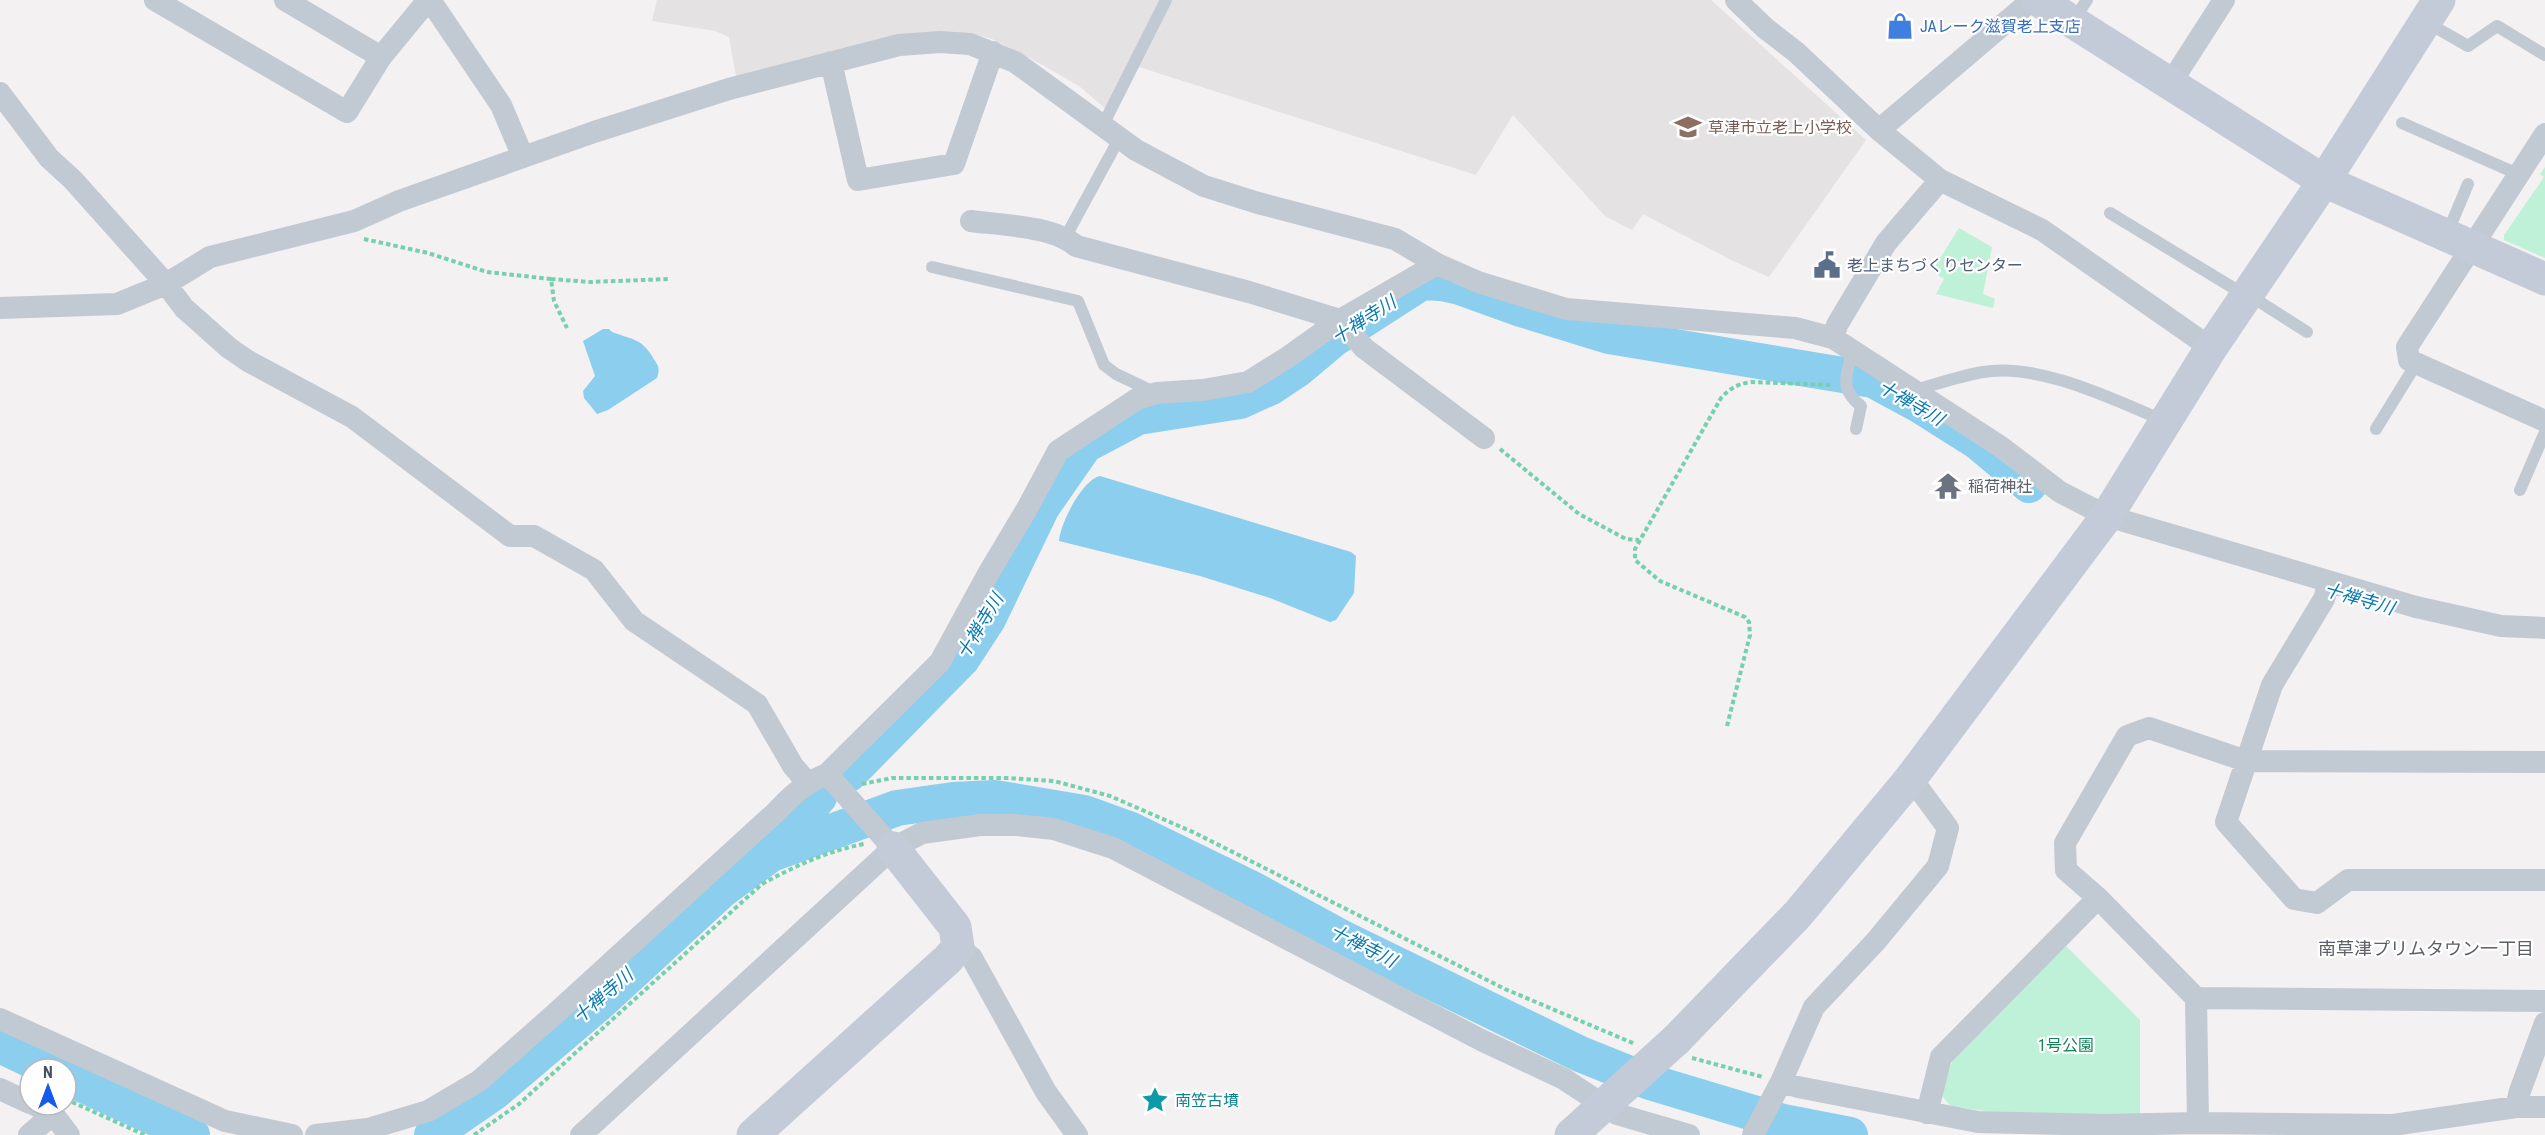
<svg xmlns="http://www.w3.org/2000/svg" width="2545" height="1135" font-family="'Roboto Condensed','Noto Sans JP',sans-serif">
  <rect width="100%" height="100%" fill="#f3f1f1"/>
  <path fill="#e4e2e3" d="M 657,0 L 1160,0 L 1106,109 L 1079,86 L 1030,58 L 992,39 L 978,35 L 883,38 L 736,76 L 729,37 L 715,31 L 652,21 Z
    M 1172,0 L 1711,0 L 1866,140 L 1769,277 L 1733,261 L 1643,214 L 1632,230 L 1605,216 L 1513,115 L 1476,175 L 1139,67 Z"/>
  <path fill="#bff1d8" d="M 2545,167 L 2545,258 L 2504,240 L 2504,235 L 2544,177 L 2540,174 Z
    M 1959,228 L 1992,247 L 1983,294 L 1995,299 L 1993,308 L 1936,294 L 1944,279 L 1932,271 Z
    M 2065,945 L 2140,1020 L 2140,1116 L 1985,1111 L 1950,1106 L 1941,1094 L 1954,1056 Z"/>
  <path fill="#8bceee" d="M 603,329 L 609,329 L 612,332 C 630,339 641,338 652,356 C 657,365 661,366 657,378 L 608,410 L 597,414 L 584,398 L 583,391 L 595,376 L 583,341 Z
    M 1100,476 L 1351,552 L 1356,556 L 1354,593 L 1336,620 L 1330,622 L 1270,598 L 1200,576 L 1059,541 C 1060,524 1082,480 1100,476 Z"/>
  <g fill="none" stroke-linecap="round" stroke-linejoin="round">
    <path stroke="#8bceee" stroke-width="36" d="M 849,774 L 962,659 L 988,619 L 1042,507 L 1085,445 L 1138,417 L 1240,401 L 1271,387 L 1298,369 L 1335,338 L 1422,282 L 1441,283 L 1460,287 L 1521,309 L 1609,336 L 1873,380 L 1921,406 L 1978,442 L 2029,485
      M 771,854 L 897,808 L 953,800 L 995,798 L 1084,813 L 1131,830 L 1254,890 L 1344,939 L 1580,1054 L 1650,1082 L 1783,1122 L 1850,1135
      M 0,1045 L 50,1069
      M 66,1077 L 192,1135
      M 432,1135 L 493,1093 L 599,1003 L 722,890 L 771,854 L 819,797"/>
    <path stroke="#76d0ae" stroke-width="4" stroke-dasharray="4.5 3" stroke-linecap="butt" d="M 364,239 L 428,253 L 487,272 L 551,279 L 554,301 L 567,328
      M 551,279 L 590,282 L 670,279
      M 1500,449 L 1579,514 L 1626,539 L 1639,540
      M 1727,726 L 1750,635 L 1749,622 L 1745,617 L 1660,581 L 1635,560 L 1635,549 L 1721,398 C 1730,388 1738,384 1751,382 L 1832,385
      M 862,784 L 892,778 L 1009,778 L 1054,781 L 1110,796 L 1195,833 L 1505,989 L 1635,1044
      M 1692,1058 L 1763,1077
      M 72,1102 L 145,1135
      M 474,1135 L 519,1104 L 762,884 C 795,866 827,851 864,844"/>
    <path stroke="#c1c9d2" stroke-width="12" d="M 2073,21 L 2087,0
      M 2426,22 L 2468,46 L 2497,26 L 2545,55
      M 2402,123 L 2520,175
      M 1103,125 L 1166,0
      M 2110,213 L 2245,295
      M 2447,234 L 2468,184
      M 1065,238 L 1120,137
      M 932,267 L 1078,301 L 1104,365 L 1116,374 L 1156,393
      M 2249,295 L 2307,332
      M 1853,350 C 1847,374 1838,388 1861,406 L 1856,429
      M 1915,390 C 1937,384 1960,376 1983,372 C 2038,362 2114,400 2165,421
      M 2376,429 L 2416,364
      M 2520,490 L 2545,432"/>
    <path stroke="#c1c9d2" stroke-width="22" d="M 155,0 L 347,112 L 381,57 L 428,0
      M 285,0 L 381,57
      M 430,0 L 501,105 L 523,157
      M 1736,0 L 1765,28 L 1796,52 L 1879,130 L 1940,180 L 2042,230 L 2211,348
      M 831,62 L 858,180 L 954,164 L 993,52
      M 2170,84 L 2224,0
      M 0,93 L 49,158 L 73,180 L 166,284 L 184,308 L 229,348 L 248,361 L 352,417 L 510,536 L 534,536 L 594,570 L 634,621 L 757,704 L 793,766 L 807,782
      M 1879,130 L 2032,0
      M 2545,134 L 2407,347 L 2409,360 L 2545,421
      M 971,221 C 1001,225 1054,226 1076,246 L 1249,292 L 1340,320 L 1364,348 L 1484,438
      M 0,308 L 117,304 L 166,284 L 210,257 L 354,221 L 399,201 L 594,132 L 729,89 L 899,45 L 940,42 L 970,44 L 1015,62 L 1136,150 L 1204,186 L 1258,203 L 1395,239 L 1437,264 L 1478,282 L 1566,309 L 1795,328 L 1833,338 L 2001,447 L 2060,492 L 2107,516 L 2416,607 L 2501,626 L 2545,628
      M 1833,338 L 1837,325 L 1886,243 L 1940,180
      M 2329,582 L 2324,599 L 2272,685 L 2226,822 L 2294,899 L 2317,903 L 2348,880 L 2545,880
      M 827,774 L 893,848
      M 958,947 L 972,958 L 1046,1092 L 1077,1135
      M 2196,998 L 2545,1001
      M 0,1019 L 225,1121 L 292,1135
      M 1781,1082 L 1798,1087 L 1978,1122 L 2104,1125 L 2198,1123 L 2393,1125 L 2516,1107 L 2545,1107
      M 0,1089 L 30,1103
      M 35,1105 L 53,1114 L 69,1135
      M 2516,1107 L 2520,1091 L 2545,1023
      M 1927,1113 L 1941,1057 L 2098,898
      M 2198,1123 L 2196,998 L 2098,898 L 2066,870 L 2065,843 L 2127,736 L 2149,728 L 2246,761 L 2545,762
      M 29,1135 L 53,1114
      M 316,1135 L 368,1129 L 428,1111 L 479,1081 L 556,1013 L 776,812 C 792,795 805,783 827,774 L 940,662 L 988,574 L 1028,507 L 1058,451 L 1137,399 L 1157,393 L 1203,390 L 1248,382 L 1288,357 L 1340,320 L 1437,264
      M 581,1135 L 893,848 L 922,833 L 980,825 L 1016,825 L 1054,829 L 1113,848 L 1481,1040 L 1564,1079 L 1617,1114 L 1689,1135
      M 1753,1135 L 1781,1082 L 1814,1007 L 1876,941 L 1938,866 L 1948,828 L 1911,778"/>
    <path stroke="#c3cbd9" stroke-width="33" d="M 2038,0 L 2324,181 L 2545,279
      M 1676,1040 L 1798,914 L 1911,778 L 2107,516 L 2211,348 L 2324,181 L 2439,0
      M 753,1135 L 948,959 L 958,947 L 955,927 L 893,848
      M 1571,1135 L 1604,1105"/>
    <path stroke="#c3cbd9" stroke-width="33" d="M 1604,1105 L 1676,1040"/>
  </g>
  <defs>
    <symbol id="shop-bare" viewBox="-9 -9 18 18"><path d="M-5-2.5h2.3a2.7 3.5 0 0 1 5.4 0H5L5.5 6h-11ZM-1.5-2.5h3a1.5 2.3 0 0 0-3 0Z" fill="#3f7fe0" stroke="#fff" stroke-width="2.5" paint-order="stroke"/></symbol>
    <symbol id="school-bare" viewBox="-9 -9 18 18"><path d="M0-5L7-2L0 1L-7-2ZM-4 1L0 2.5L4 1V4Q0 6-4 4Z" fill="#8d6e63" stroke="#fff" stroke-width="2.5" paint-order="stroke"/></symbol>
    <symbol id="civic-bare" viewBox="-9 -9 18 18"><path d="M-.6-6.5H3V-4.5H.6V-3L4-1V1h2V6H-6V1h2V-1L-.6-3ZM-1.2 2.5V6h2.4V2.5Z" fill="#5c6f8a" stroke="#fff" stroke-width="2.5" paint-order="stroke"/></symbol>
    <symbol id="temple-bare" viewBox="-9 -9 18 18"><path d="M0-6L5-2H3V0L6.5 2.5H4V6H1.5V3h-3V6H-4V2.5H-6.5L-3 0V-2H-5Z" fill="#6b7280" stroke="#fff" stroke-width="2.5" paint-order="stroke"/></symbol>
    <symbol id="sight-bare" viewBox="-9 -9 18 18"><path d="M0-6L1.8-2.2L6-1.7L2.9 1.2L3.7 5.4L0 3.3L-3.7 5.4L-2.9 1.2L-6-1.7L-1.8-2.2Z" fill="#0f9aa8" stroke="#fff" stroke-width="2.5" paint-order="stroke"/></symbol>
  </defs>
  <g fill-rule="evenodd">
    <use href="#shop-bare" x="1881" y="7" width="38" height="38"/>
    <use href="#school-bare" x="1669" y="108" width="38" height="38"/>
    <use href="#civic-bare" x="1808" y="246" width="38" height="38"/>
    <use href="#temple-bare" x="1929" y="467" width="38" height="38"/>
    <use href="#sight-bare" x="1136" y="1081" width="38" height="38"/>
  </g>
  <g text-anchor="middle" stroke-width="4.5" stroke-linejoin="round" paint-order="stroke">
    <g font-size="16" fill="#366cbe" stroke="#fff" text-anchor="start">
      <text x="1920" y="32">JAレーク滋賀老上支店</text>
    </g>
    <g font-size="16" fill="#785e54" stroke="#fff" text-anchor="start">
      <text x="1708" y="133">草津市立老上小学校</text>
    </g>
    <g font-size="16" fill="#4e5e75" stroke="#fff" text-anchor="start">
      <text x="1847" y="271">老上まちづくりセンター</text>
    </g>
    <g font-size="16" fill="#5b616d" stroke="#fff" text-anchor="start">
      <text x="1968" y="492">稲荷神社</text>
    </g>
    <g font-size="16" fill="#158359" stroke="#fff">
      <text x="2066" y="1051">1号公園</text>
    </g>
    <g font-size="16" fill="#0d838f" stroke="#fff" text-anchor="start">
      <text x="1175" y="1106">南笠古墳</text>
    </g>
    <g font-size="18" font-style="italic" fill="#097ab0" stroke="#fff">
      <text transform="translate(1364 320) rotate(-33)" y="6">十禅寺川</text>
      <text transform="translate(1911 403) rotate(30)" y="6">十禅寺川</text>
      <text transform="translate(2359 599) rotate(16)" y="6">十禅寺川</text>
      <text transform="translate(980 626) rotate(-59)" y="6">十禅寺川</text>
      <text transform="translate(1363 946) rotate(27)" y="6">十禅寺川</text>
      <text transform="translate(603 996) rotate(-41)" y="6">十禅寺川</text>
    </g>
    <g font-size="18" fill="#5d6066" stroke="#fff">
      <text x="2426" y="955">南草津プリムタウン一丁目</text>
    </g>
  </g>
  <g transform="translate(48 1087)"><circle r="28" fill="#ffffff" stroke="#b6b9bf" stroke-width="1.5"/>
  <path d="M0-4.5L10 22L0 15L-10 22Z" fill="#155ae8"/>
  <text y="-9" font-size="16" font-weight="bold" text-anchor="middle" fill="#48515f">N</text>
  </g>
</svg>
